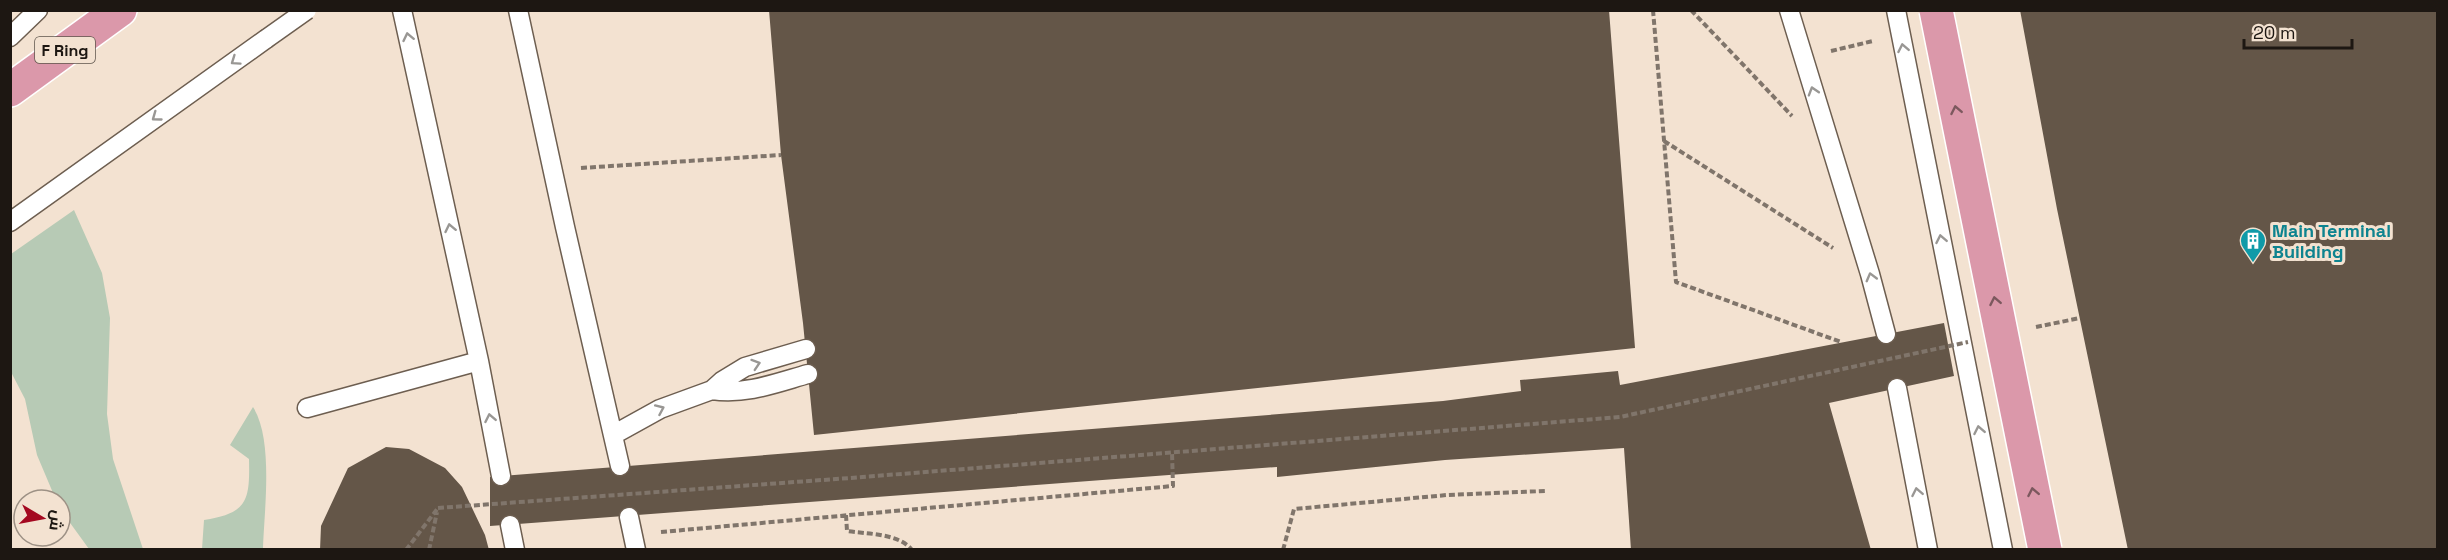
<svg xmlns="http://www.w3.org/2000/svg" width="2448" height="560" font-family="'Space Grotesk',Cairo,sans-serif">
  <rect width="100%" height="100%" fill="#f3e2d1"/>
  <path fill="#b7cab5" d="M 74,210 L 102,273 L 110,318 L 107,414 L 113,459 L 143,549 L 89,549 L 60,509 L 60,500 L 56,500 L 37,455 L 25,399 L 11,372 L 11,254 Z
    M 253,407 C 274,440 264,511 263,549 L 202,549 L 204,520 C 247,513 250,502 249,459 L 230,445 Z"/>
  <path fill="#645648" d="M 769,10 L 1609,10 L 1635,348 L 814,435 L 803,323 L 781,155 Z
    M 2020,10 L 2438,10 L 2438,550 L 2128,550 L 2057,209 Z
    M 1944,323 L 1954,376 L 1829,403 L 1871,550 L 1631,550 L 1624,448 L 1445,460 L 1277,477 L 1277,467 L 490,526 L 490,477 L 1443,401 L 1521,391 L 1520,380 L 1618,371 L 1620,385 Z
    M 386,447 L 409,449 L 445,468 L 462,487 L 485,535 L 489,550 L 320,550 L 321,526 L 348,468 Z"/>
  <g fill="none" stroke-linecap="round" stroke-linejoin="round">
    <defs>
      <path id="service" d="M 402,10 L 479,361 L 501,476
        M 518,10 L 565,227 L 620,466
        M 1789,10 L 1870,274 L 1886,334
        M 1896,10 L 2003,550
        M 10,37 L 38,10
        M 10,222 L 266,39
        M 1897,388 L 1928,550
        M 712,390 C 746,395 776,383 808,374
        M 307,408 L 479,361
        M 613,435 L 660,409 L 712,390 L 722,381 L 745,367 L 806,349
        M 629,517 L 636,550
        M 510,525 L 515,550"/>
      <path id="trunk" d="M 10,90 L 120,10"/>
    </defs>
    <use href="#service" stroke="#6d5e50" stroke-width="21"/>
    <use href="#trunk" stroke="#fff" stroke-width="36"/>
    <path stroke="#80756b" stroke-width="4" stroke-dasharray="6 3" stroke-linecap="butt" d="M 1653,10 L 1676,282 L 1841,342
      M 1691,10 L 1792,116
      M 1831,51 L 1873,41
      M 1664,141 L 1833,248
      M 581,168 L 781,155
      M 846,515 L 847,531 C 866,534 899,533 912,550
      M 661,532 L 1173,486 L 1172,452
      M 406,550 L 438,508
      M 429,550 L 437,512
      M 1283,550 L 1294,509 L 1447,495 L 1545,491"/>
    <use href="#service" stroke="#fff" stroke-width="18"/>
    <use href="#trunk" stroke="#db98aa" stroke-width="33"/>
    <defs>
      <path id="service-bridge" d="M 266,39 L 307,10"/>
      <path id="trunk-bridge" d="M 1936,10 L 2045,550"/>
    </defs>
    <use href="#service-bridge" stroke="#6d5e50" stroke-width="21" stroke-linecap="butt"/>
    <use href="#trunk-bridge" stroke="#fff" stroke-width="36" stroke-linecap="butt"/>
    <path stroke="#80756b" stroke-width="4" stroke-dasharray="6 3" stroke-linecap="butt" d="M 2036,327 L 2080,318
      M 438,508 L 850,478 L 1620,417 L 1968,342"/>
    <use href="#service-bridge" stroke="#fff" stroke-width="18"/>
    <use href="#trunk-bridge" stroke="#db98aa" stroke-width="33"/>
  </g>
  <defs><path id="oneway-chevron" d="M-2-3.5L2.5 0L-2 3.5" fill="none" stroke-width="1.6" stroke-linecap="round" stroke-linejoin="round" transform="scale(1.5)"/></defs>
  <g stroke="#999794">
    <use href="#oneway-chevron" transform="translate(408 37) rotate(-102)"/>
    <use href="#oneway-chevron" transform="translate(1903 48) rotate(-101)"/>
    <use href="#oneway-chevron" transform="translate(235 61) rotate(145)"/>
    <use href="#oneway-chevron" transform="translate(1813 91) rotate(-107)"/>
    <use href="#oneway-chevron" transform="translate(156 117) rotate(144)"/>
    <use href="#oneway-chevron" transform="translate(450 228) rotate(-102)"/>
    <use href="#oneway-chevron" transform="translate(1941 239) rotate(-101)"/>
    <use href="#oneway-chevron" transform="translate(1871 277) rotate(-105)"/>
    <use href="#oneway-chevron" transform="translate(756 364) rotate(-18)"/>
    <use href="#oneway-chevron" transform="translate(660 409) rotate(-24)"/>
    <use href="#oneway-chevron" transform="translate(490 418) rotate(-101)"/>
    <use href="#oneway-chevron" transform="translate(1979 430) rotate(-101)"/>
    <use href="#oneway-chevron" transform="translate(1917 492) rotate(-101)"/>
  </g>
  <g stroke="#7c585e">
    <use href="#oneway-chevron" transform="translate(1956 110) rotate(-101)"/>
    <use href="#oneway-chevron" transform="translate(1995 301) rotate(-101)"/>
    <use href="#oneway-chevron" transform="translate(2033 492) rotate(-101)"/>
  </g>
  <defs>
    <symbol id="building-pin" viewBox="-11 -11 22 30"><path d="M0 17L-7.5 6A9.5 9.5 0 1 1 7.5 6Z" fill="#0f9aa8" stroke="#f3e2d1"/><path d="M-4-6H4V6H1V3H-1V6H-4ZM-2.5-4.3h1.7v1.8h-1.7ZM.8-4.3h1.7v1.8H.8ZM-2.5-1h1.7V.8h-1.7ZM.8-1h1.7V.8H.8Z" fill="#fff"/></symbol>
  </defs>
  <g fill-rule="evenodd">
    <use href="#building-pin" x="2238" y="226" width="30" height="40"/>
  </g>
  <g text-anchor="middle" stroke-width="6" stroke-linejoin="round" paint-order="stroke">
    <rect fill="#f3e2d1" stroke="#5d544b" stroke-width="1.5" x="35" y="37" width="60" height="26" rx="4.5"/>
    <g font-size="16" font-weight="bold" fill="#1d1712">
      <text x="65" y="56">F Ring</text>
    </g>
    <g font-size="18" font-weight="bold" fill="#0d838f" stroke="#f3e2d1" text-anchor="start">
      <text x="2272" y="237">Main Terminal<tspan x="2272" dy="21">Building</tspan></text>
    </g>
  </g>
  <rect width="2448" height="560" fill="none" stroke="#1d1712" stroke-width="24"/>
  <g transform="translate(42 518) rotate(100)"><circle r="28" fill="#f3e2d1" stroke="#9d9185" stroke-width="1.5"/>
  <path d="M0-4.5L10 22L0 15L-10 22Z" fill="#a40820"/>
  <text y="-9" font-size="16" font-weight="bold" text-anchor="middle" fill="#1d1712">ش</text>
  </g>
  <path d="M2244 39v9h108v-9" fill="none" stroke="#1d1712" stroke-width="3"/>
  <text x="2253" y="39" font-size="18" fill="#1d1712" stroke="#f3e2d1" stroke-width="4.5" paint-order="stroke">20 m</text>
</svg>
